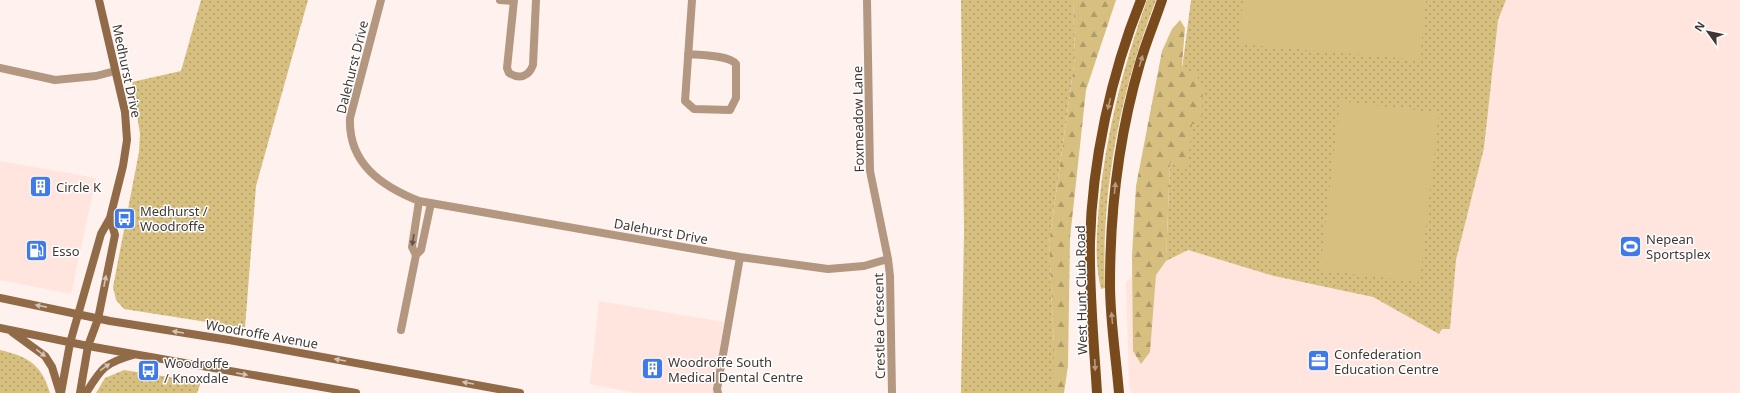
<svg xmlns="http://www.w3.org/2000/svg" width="1740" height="393" font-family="'Noto Sans',sans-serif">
  <defs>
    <pattern id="grass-dots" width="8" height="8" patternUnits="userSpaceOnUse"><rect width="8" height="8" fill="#d7bf80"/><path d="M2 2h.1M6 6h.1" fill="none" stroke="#b09c6a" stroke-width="1.8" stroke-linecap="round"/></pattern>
    <pattern id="forest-firs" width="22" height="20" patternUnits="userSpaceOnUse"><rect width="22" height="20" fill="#d7bf80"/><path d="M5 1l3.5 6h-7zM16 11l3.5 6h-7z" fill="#b09c6a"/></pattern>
  </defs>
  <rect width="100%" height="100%" fill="#fff1ed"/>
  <path fill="#ffe5de" d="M 1506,0 L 1740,0 L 1740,393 L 1131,393 L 1129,385 L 1126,282 L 1166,246 L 1166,261 L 1188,250 L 1274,276 L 1373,297 L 1439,334 L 1442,329 L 1449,329 L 1456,260 L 1484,148 L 1498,20 Z
    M 0,161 L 96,178 L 71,294 L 0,280 Z
    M 599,301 L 724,322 L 713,393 L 636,393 L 590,384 Z"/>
  <path fill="url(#grass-dots)" d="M 201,0 L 308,0 L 256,186 L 245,328 L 124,309 L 116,300 L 113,287 L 139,152 L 140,134 L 132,82 L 181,71 Z
    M 961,0 L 1073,0 L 1075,57 L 1049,244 L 1054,346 L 1061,393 L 961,393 L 964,231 Z
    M 1147,0 L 1156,0 C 1120,92 1101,190 1105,288 L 1101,289 C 1094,261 1097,232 1099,204 C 1106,134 1123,66 1147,0 Z
    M 1191,0 L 1506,0 L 1498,20 L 1484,148 L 1456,260 L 1450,329 L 1442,329 L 1439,334 L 1373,297 L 1274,276 L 1188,250 L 1166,261 L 1170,161 Z
    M 0,350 C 29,357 41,364 50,393 L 0,393 Z
    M 124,370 L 201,382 L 197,393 L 96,393 L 105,378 Z"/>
  <path fill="url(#forest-firs)" d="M 1073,0 L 1116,0 L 1086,90 L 1070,238 L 1068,366 L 1064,393 L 1053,393 L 1054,346 L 1049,244 L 1075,57 Z
    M 1180,20 L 1185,28 L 1182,65 L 1183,68 L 1195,73 L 1203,88 L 1201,124 L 1192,124 L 1187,170 L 1170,161 L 1166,261 L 1156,275 L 1150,352 L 1141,364 L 1133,351 L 1132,256 L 1136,186 L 1162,51 L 1172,29 Z"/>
  <path fill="#d7bf80" d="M 1243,0 L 1426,0 L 1420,60 L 1239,44 Z
    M 1340,101 L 1439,113 L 1420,282 L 1320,270 Z"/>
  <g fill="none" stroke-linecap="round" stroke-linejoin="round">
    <path stroke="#b39780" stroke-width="8" d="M 381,0 L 350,118 C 348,163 381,186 419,201 L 740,257 L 828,269 L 864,266 L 888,259
      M 500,0 L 513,1
      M 514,0 L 507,68 L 509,73 C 520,80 529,76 533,65 L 536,0
      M 867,0 L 870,171 L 888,259 L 890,276 L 892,393
      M 688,54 C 700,55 729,55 736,64 L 736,98 L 730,110 L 694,109 L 685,101 L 692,0
      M 0,68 L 55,80 L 96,76 L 115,71
      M 419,201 L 412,247 L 416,255 L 421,250 L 431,203
      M 401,330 L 416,255
      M 718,393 L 717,389 L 740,257"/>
    <path stroke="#916b48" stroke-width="8" d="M 0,298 L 110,321 L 229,340 L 520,393
      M 0,328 L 88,346 L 356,393
      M 12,332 L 45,356 L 52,367 L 60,393
      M 61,393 L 70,343 L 101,234 L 110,218 L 123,166 L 127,140 L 125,112 L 99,0
      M 80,393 L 88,346 L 98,319 L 115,235 L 110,218
      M 86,393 C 101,369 104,363 133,355"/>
    <path stroke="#794a1b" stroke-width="10" d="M 1097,393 C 1094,343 1089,292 1090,242 C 1092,162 1111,74 1141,0
      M 1119,393 C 1116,357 1110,321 1110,284 C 1110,209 1119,135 1140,63 C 1146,42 1155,21 1162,0"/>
  </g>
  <defs><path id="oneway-solid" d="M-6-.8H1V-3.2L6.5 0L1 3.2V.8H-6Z"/></defs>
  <g fill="#b59b82">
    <use href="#oneway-solid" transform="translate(1141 61) rotate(-73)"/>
    <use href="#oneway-solid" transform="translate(1109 104) rotate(104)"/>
    <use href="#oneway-solid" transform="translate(1115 188) rotate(-84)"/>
    <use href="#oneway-solid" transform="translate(1112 318) rotate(-95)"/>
    <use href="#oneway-solid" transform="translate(1095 365) rotate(87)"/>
  </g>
  <use fill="#62544b" href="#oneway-solid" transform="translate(413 240) rotate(99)"/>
  <g fill="#d3c4b6">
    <use href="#oneway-solid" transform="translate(105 281) rotate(-79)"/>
    <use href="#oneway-solid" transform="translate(41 306) rotate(-169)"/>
    <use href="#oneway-solid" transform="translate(178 332) rotate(-171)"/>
    <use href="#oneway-solid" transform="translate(41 353) rotate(38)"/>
    <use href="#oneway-solid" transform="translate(340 360) rotate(-170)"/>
    <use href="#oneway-solid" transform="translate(105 367) rotate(-36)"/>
    <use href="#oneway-solid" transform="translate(242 374) rotate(10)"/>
    <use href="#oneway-solid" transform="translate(468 383) rotate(-170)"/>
  </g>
  <defs>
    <symbol id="building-square" viewBox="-11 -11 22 22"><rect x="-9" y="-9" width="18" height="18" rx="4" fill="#4079e9" stroke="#fff"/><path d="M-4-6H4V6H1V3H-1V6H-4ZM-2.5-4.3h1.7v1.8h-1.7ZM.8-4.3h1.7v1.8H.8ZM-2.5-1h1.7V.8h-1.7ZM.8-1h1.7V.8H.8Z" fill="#fff"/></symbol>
    <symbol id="bus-square" viewBox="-11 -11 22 22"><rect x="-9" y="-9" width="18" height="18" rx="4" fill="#4079e9" stroke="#fff"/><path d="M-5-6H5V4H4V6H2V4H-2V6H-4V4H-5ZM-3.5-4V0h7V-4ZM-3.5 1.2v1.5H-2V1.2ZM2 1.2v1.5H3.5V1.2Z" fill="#fff"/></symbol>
    <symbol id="stadium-square" viewBox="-11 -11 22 22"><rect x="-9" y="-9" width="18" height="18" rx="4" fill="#4079e9" stroke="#fff"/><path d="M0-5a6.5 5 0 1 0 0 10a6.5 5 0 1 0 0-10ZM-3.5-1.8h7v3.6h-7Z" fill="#fff"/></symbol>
    <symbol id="fuel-square" viewBox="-11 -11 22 22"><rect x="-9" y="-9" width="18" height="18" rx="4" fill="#4079e9" stroke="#fff"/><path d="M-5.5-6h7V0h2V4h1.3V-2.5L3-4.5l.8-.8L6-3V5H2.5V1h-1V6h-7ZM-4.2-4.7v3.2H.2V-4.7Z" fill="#fff"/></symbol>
    <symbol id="office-square" viewBox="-11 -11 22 22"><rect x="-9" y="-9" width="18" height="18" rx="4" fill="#4079e9" stroke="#fff"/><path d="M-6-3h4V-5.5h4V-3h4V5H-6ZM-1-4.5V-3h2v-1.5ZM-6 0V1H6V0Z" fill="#fff"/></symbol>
  </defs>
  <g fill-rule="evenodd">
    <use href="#building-square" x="28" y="174" width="25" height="25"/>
    <use href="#bus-square" x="112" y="206" width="25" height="25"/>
    <use href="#stadium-square" x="1618" y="234" width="25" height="25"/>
    <use href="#fuel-square" x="24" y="238" width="25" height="25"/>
    <use href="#office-square" x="1306" y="348" width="25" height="25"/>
    <use href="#building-square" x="640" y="356" width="25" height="25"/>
    <use href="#bus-square" x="136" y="358" width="25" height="25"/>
  </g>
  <g text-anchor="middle" stroke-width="3" stroke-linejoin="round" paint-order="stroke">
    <g font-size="13" fill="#403734" stroke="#fff">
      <text transform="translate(352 67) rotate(-76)" y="5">Dalehurst Drive</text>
      <text transform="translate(127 71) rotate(78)" y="5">Medhurst Drive</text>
      <text transform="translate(858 119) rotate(-91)" y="5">Foxmeadow Lane</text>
      <text transform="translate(661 231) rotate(10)" y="5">Dalehurst Drive</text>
      <text transform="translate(1081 290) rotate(-91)" y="5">West Hunt Club Road</text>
      <text transform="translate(879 326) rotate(-91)" y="5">Crestlea Crescent</text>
      <text transform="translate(262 334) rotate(10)" y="5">Woodroffe Avenue</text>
    </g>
    <g font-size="13" fill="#403734" stroke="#fff" text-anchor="start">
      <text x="56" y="192">Circle K</text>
      <text x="140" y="216">Medhurst /<tspan x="140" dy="15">Woodroffe</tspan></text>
      <text x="1646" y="244">Nepean<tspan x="1646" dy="15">Sportsplex</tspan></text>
      <text x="52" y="256">Esso</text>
      <text x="1334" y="359">Confederation<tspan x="1334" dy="15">Education Centre</tspan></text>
      <text x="668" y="367">Woodroffe South<tspan x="668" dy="15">Medical Dental Centre</tspan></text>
      <text x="164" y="368">Woodroffe<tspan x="164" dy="15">/ Knoxdale</tspan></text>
    </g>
  </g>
  <g transform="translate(1708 32) rotate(303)" stroke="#ffffff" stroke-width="3" paint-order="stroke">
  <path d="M0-3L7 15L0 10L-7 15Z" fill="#403734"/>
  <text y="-6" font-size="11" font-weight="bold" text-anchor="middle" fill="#403734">N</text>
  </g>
</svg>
